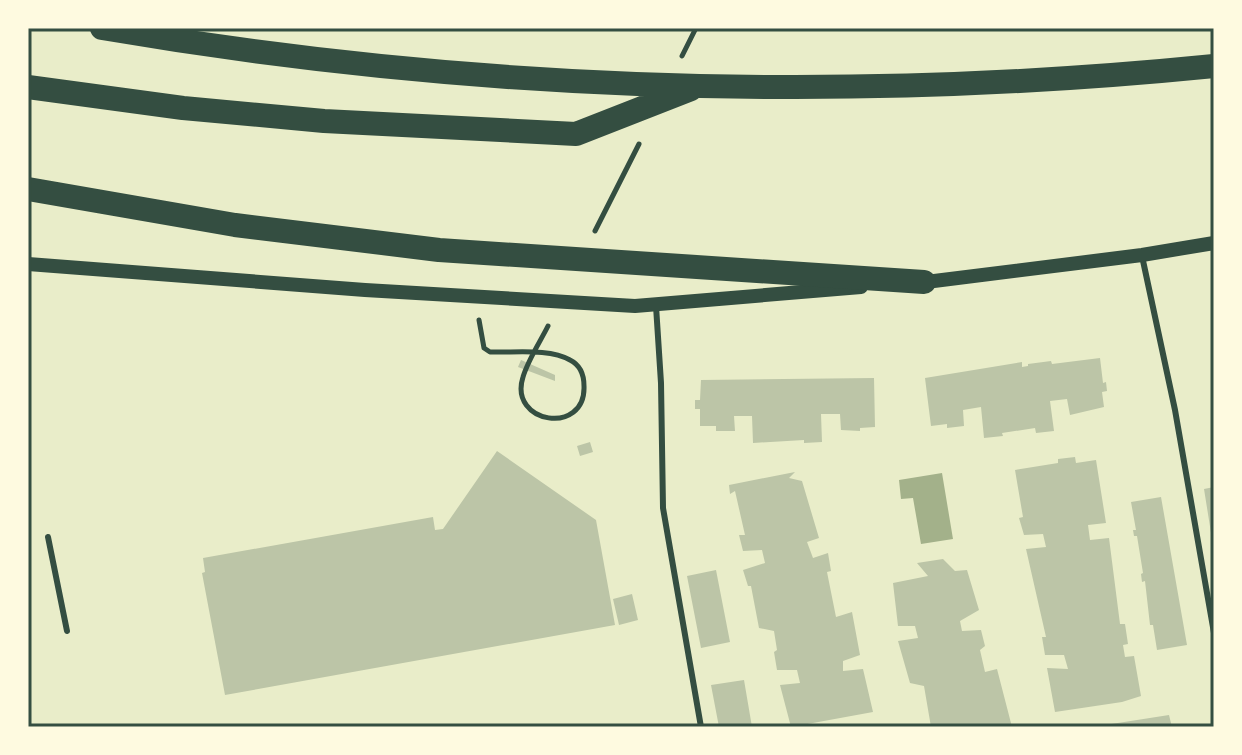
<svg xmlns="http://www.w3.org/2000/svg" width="1242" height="755" font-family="Cabin,sans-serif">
  <rect width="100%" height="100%" fill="#e9edc9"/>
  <path fill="#a3b18a" d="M 942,473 L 953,539 L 921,544 L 913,498 L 901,499 L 899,480 Z"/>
  <path fill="#bcc5a7" d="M 1100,358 L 1103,383 L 1106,382 L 1107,391 L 1102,392 L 1104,407 L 1070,415 L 1067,399 L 1050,401 L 1054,431 L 1036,433 L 1035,428 L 1002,433 L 1003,436 L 984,438 L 981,407 L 963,410 L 964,426 L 947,428 L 947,424 L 931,426 L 925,378 L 1022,362 L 1022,367 L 1028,366 L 1028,364 L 1051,361 L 1052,364 Z
    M 521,360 L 555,375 L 555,381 L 518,367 Z
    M 874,378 L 875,427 L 860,428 L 860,431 L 841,430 L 840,414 L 821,414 L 822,442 L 804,443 L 804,440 L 753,443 L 752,416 L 734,416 L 735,431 L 716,431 L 716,426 L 700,426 L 700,409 L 695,409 L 695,400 L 700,400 L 701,380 Z
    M 590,442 L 593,452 L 580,456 L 577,446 Z
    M 497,451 L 596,520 L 615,625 L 225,695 L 202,573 L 205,572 L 203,558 L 433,517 L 435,530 L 443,529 Z
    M 1075,457 L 1076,463 L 1096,460 L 1106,523 L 1088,525 L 1090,540 L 1109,538 L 1120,624 L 1125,624 L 1128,644 L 1123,645 L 1125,657 L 1134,656 L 1141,696 L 1122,702 L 1055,712 L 1047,668 L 1068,669 L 1064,655 L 1045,655 L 1042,637 L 1046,637 L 1026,549 L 1046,547 L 1043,534 L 1024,535 L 1019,518 L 1023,517 L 1015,470 L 1058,463 L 1058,459 Z
    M 795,472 L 789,478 L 802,481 L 819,538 L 807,542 L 813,558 L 828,553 L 831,571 L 827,572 L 836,617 L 852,612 L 860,655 L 843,661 L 843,671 L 863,669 L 873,712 L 791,727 L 780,685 L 800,683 L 797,670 L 777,670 L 774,652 L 777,650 L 774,631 L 759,628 L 751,586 L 748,586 L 743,570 L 765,563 L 762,550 L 743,551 L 739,535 L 745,535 L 735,491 L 730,494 L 729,485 Z
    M 1214,487 L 1214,539 L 1212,539 L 1204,489 Z
    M 1161,497 L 1187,645 L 1157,650 L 1153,625 L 1150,625 L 1145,581 L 1142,582 L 1141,574 L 1143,573 L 1137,536 L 1134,536 L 1133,530 L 1136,530 L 1131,502 Z
    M 943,559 L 955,571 L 967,570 L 979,610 L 960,621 L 962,631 L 981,630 L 985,646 L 980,650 L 985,672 L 997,669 L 1012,727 L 931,727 L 924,686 L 910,683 L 898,641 L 918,638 L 915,626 L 898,626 L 893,583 L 928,576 L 917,563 Z
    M 716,570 L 730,642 L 701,648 L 687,576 Z
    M 632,594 L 638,620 L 619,625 L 613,599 Z
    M 744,680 L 752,727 L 719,727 L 711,685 Z
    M 1169,715 L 1172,727 L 1105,727 L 1105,725 Z"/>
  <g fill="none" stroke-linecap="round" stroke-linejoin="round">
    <path stroke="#344e41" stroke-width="5" d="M 682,56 L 696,28
      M 595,231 L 639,144
      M 479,320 L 484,348 L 490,352 C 514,353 549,348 570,360 C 580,365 584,375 584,386 C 586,436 508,424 523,377 C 528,360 540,342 548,326"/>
    <path stroke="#344e41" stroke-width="6" d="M 1142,256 L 1175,410 L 1214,633
      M 656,306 L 661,383 L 663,508 L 701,727
      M 48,537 L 67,631"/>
    <path stroke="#344e41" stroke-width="14" d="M 28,264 L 365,290 L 635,306 L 861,287
      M 918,283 L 1142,255 L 1214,243"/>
    <path stroke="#344e41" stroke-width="24" d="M 102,28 C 469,91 844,103 1214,66
      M 28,87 L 183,108 L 324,121 L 576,134 L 691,89
      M 28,189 L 235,225 L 439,250 L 924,282"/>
  </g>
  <rect width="1242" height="755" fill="none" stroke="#fefae0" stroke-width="60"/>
  <rect x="30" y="30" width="1182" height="695" fill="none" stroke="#344e41" stroke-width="3"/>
</svg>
